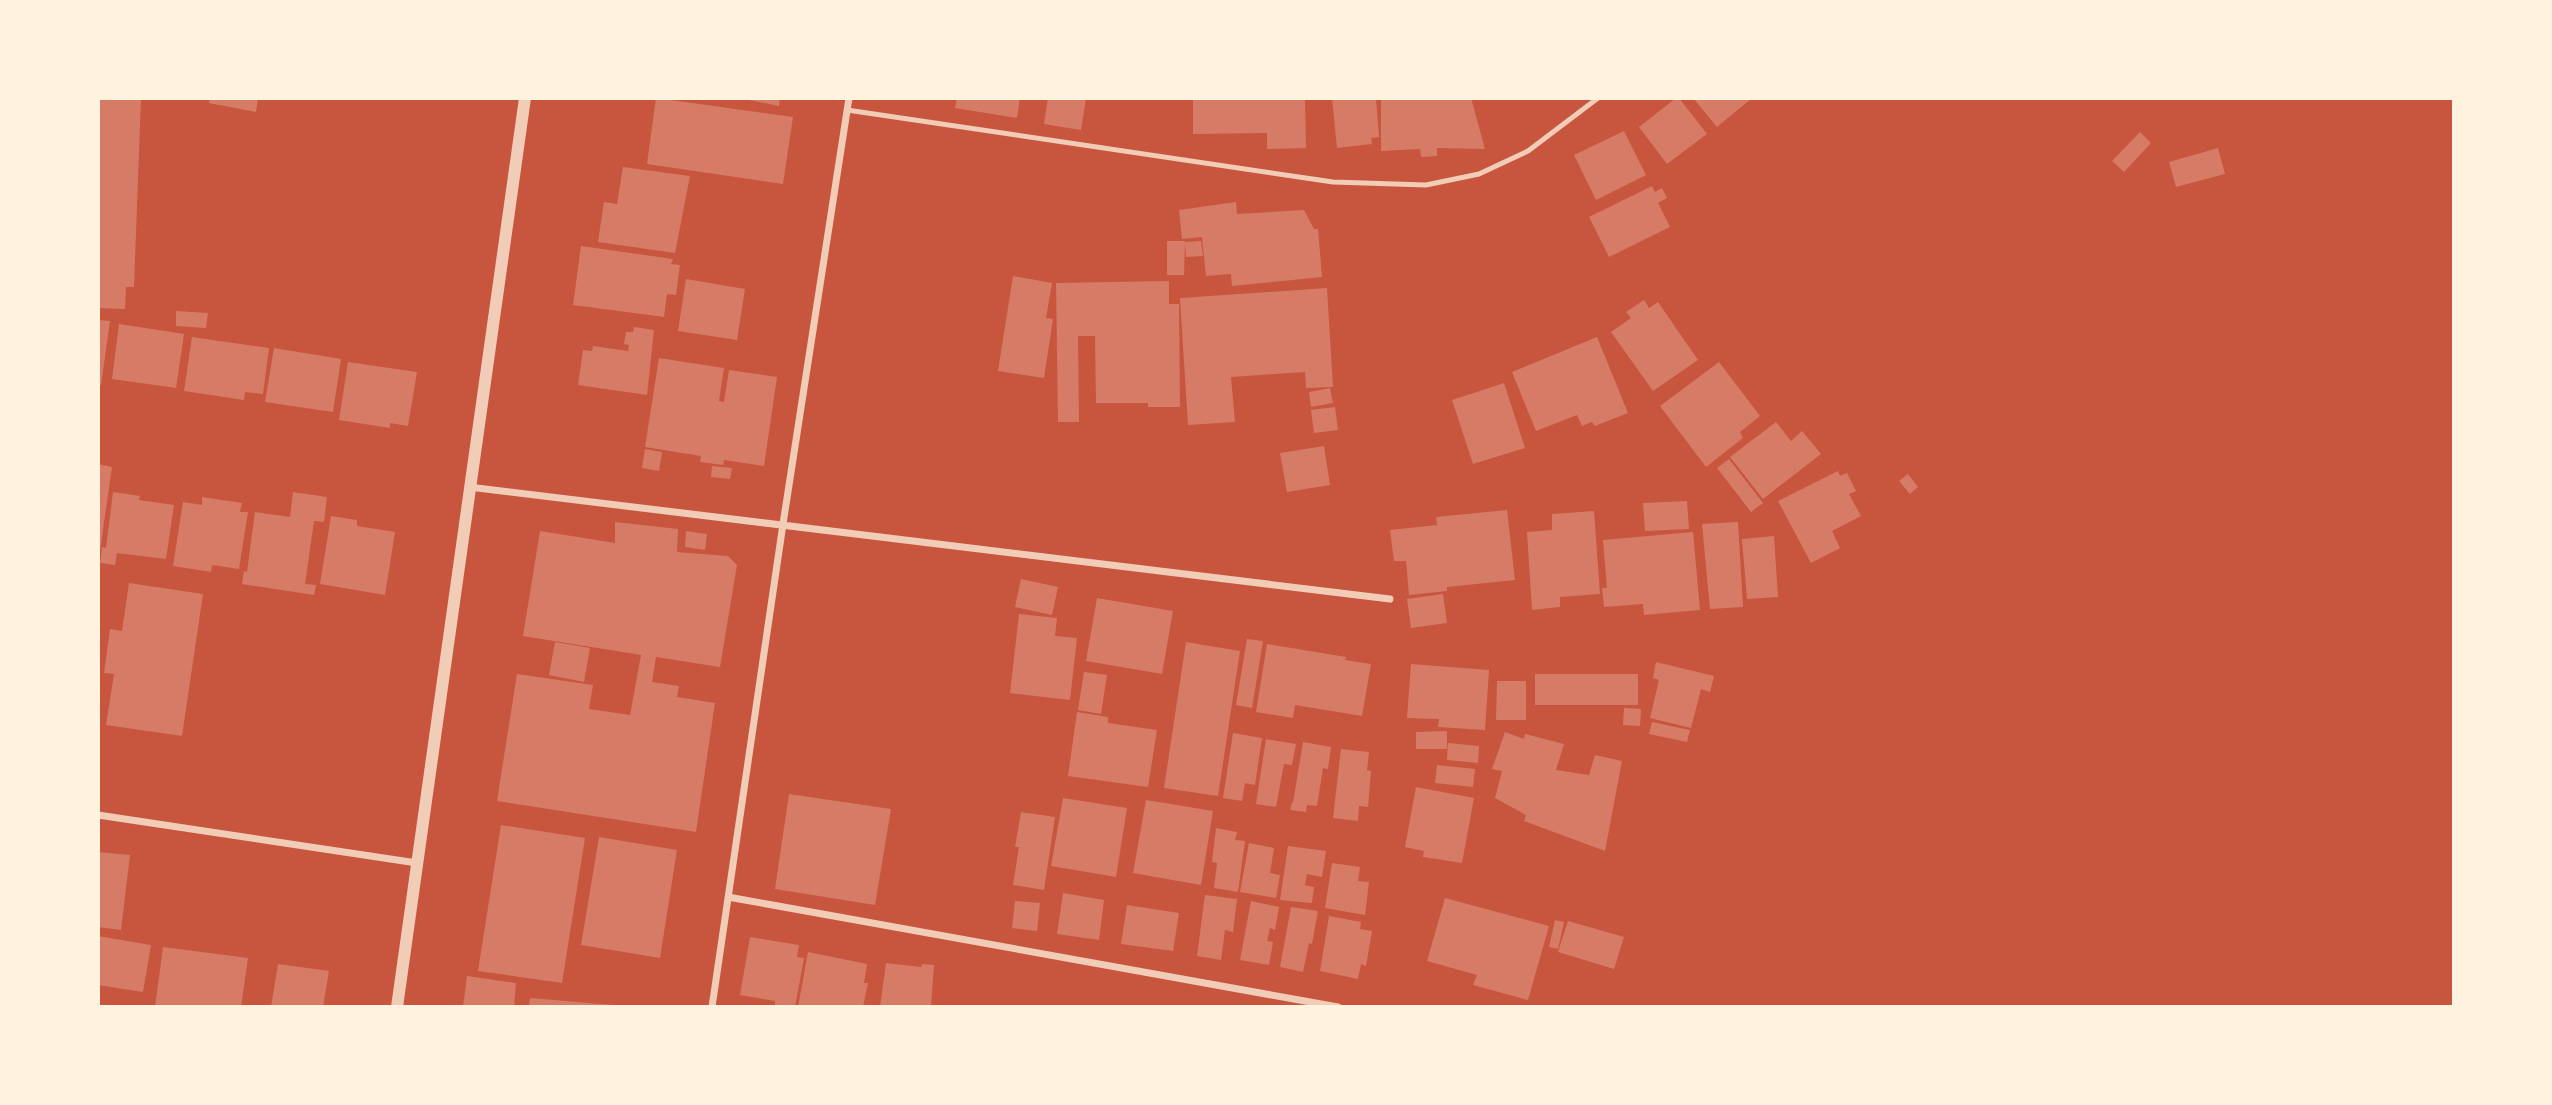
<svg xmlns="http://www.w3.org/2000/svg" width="2552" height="1105" font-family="Merriweather,serif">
  <rect width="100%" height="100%" fill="#c8553d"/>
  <path fill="#d67c66" d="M 98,98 L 141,98 L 134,287 L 126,287 L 125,309 L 98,308 Z
    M 210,98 L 258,98 L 256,112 L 209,103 Z
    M 656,98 L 793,117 L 783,184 L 647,164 Z
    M 739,98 L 780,98 L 779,106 Z
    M 957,98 L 1020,98 L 1017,118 L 955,108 Z
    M 1048,98 L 1086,98 L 1081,130 L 1044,124 Z
    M 1193,98 L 1305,99 L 1306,148 L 1267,149 L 1267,133 L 1193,134 Z
    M 1332,98 L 1376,98 L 1379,137 L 1371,138 L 1372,144 L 1337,148 Z
    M 1381,98 L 1471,98 L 1485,149 L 1437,148 L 1437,156 L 1421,157 L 1420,149 L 1381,151 Z
    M 1676,98 L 1679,98 L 1707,134 L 1667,164 L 1639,127 Z
    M 1693,98 L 1752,98 L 1717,127 Z
    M 1624,131 L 1646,175 L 1596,200 L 1574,155 Z
    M 2140,132 L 2151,143 L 2124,172 L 2112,161 Z
    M 2218,148 L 2225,174 L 2176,187 L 2169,162 Z
    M 623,167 L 690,176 L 675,253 L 598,242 L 604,202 L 617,204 Z
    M 1652,186 L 1655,192 L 1662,188 L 1667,198 L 1658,203 L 1670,227 L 1609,257 L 1589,217 Z
    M 1236,202 L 1237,214 L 1304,210 L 1314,229 L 1318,229 L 1322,277 L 1232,286 L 1231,274 L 1206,276 L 1202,237 L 1182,239 L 1179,210 Z
    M 1167,241 L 1185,241 L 1184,275 L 1167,275 Z
    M 1201,241 L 1203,256 L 1186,257 L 1185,242 Z
    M 581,246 L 673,259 L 671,264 L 680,265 L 676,295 L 667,294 L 664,317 L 573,305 Z
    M 1013,276 L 1052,283 L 1046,318 L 1053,319 L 1044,378 L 998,371 Z
    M 686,279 L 745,289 L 737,340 L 678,331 Z
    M 1169,281 L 1169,304 L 1179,304 L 1180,407 L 1148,407 L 1148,403 L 1096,403 L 1095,336 L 1078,336 L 1079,422 L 1058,422 L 1056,283 Z
    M 1327,288 L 1333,387 L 1306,388 L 1305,372 L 1231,377 L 1235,422 L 1188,425 L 1180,298 Z
    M 1644,300 L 1649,308 L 1658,302 L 1698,360 L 1653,391 L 1611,332 L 1631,318 L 1626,312 Z
    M 176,311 L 208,313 L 206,328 L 176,326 Z
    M 98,320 L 110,321 L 101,385 L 98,385 Z
    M 119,324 L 184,334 L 176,388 L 112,379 Z
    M 634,327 L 654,330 L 647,395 L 578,385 L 583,350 L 592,351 L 593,346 L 628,351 L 629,345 L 624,344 L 626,332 L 633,332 Z
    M 192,337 L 269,348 L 263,394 L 245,392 L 244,400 L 184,391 Z
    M 1597,337 L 1628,413 L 1595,426 L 1592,422 L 1582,426 L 1577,415 L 1536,431 L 1512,372 Z
    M 274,348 L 341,359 L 333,412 L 265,402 Z
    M 659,358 L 724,368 L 719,401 L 724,402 L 729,370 L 777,377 L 764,466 L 724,460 L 723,465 L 700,462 L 701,456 L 645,447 Z
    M 348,362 L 417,372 L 408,426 L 390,423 L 390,428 L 339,420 Z
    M 1719,362 L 1760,416 L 1740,432 L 1743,438 L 1706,467 L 1660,406 Z
    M 1504,383 L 1525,448 L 1473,464 L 1452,400 Z
    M 1330,388 L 1333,403 L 1311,407 L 1309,392 Z
    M 1335,407 L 1338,430 L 1314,433 L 1311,410 Z
    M 1776,422 L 1791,441 L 1802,431 L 1821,454 L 1763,499 L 1730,457 Z
    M 1324,446 L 1330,485 L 1287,492 L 1280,453 Z
    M 645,449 L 662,452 L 659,471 L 642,468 Z
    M 1729,459 L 1763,503 L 1751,512 L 1717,468 Z
    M 98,464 L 112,467 L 100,551 L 98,551 Z
    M 712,466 L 732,468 L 730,479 L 711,477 Z
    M 1838,471 L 1840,476 L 1847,473 L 1856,491 L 1849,494 L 1861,516 L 1832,531 L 1840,548 L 1811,563 L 1778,501 Z
    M 1908,474 L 1918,487 L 1910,494 L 1899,481 Z
    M 113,492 L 140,496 L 139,500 L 174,505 L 166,559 L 117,553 L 115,565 L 100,563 L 102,547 L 106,548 Z
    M 293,492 L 327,497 L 324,522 L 314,521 L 305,584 L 316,585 L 314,595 L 242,584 L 244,571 L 247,572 L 255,512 L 290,517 Z
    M 202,497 L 242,503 L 240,512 L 248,512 L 239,569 L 212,565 L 211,572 L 173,566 L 183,502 L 202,505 Z
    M 1687,501 L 1689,529 L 1645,531 L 1643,503 Z
    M 1507,510 L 1515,580 L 1447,587 L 1447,591 L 1409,595 L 1406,561 L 1394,561 L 1390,530 L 1437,525 L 1436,517 Z
    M 1594,511 L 1600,594 L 1560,597 L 1560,607 L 1532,610 L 1527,532 L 1552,530 L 1552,514 Z
    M 331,516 L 357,520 L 357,526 L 395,532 L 385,595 L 320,584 Z
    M 615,522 L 678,529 L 677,552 L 728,556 L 737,565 L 720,667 L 656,657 L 652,682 L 679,686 L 677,697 L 715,703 L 696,832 L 497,801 L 517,674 L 593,685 L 589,709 L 630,715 L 641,655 L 523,636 L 540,531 L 615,543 Z
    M 1738,522 L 1743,607 L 1710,609 L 1702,524 Z
    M 686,531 L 707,534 L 705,550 L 685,547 Z
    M 1693,532 L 1700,610 L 1644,615 L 1643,604 L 1604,607 L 1602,588 L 1607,588 L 1603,540 Z
    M 1774,536 L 1778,597 L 1747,599 L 1742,539 Z
    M 1021,579 L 1058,587 L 1052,615 L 1015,607 Z
    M 129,583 L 203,594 L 182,736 L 106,725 L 114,674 L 104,673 L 110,629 L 122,631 Z
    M 1443,594 L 1447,623 L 1411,628 L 1407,599 Z
    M 1097,598 L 1173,611 L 1162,674 L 1086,661 Z
    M 1019,614 L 1057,618 L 1055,636 L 1077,638 L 1070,700 L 1010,693 Z
    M 1247,639 L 1263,641 L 1252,708 L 1236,705 Z
    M 555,642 L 590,648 L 584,682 L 549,675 Z
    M 1186,642 L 1240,651 L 1218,796 L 1164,788 Z
    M 1267,644 L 1346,657 L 1345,660 L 1371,664 L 1362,716 L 1295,705 L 1293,718 L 1256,712 Z
    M 1656,662 L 1714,676 L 1710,692 L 1701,689 L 1691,728 L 1650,718 L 1659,680 L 1653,678 Z
    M 1411,664 L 1489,670 L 1485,730 L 1438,727 L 1439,719 L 1407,718 Z
    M 1084,672 L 1107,675 L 1101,714 L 1078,710 Z
    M 1535,674 L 1638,674 L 1638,705 L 1535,705 Z
    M 1497,681 L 1526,681 L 1526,720 L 1496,720 Z
    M 1624,708 L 1641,709 L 1640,726 L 1623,725 Z
    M 1077,712 L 1108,717 L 1108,723 L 1157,730 L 1148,787 L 1068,776 Z
    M 1652,722 L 1690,730 L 1687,742 L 1649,734 Z
    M 1447,731 L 1447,749 L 1416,749 L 1416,732 Z
    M 1505,732 L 1524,739 L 1525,734 L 1564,744 L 1556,770 L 1589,775 L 1595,755 L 1622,761 L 1605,851 L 1524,821 L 1526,815 L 1495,798 L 1502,771 L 1492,769 Z
    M 1233,733 L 1262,738 L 1255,785 L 1245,783 L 1242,801 L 1223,798 Z
    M 1266,739 L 1296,744 L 1292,765 L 1284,764 L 1276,807 L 1256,804 Z
    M 1303,742 L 1331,747 L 1328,769 L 1323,768 L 1317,806 L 1307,805 L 1306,812 L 1290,810 L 1292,802 L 1293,803 Z
    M 1448,743 L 1479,746 L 1478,763 L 1447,760 Z
    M 1341,749 L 1369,752 L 1367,770 L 1371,771 L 1368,807 L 1359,806 L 1358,821 L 1333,818 Z
    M 1437,765 L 1475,769 L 1473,787 L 1435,783 Z
    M 1416,787 L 1474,798 L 1462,863 L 1423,857 L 1424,851 L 1405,847 Z
    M 789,794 L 891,809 L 875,905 L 775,889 Z
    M 1063,798 L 1127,808 L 1116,877 L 1051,866 Z
    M 1146,800 L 1213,811 L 1201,885 L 1133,873 Z
    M 1021,812 L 1055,817 L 1044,890 L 1013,885 L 1019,847 L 1015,847 Z
    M 501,825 L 585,838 L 562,983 L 478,971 Z
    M 1216,828 L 1237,832 L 1235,840 L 1245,841 L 1238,892 L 1214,888 L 1217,863 L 1212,862 Z
    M 599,837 L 677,850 L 660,958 L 581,945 Z
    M 1249,843 L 1274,848 L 1270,873 L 1280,875 L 1276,898 L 1240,892 Z
    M 1288,846 L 1326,851 L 1322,877 L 1307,874 L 1305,885 L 1314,887 L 1312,903 L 1280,900 Z
    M 98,852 L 130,855 L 121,930 L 98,927 Z
    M 1332,863 L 1360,867 L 1358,881 L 1369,882 L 1365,915 L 1325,908 Z
    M 1063,893 L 1104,900 L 1099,940 L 1057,934 Z
    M 1205,895 L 1237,899 L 1233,932 L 1225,930 L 1221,960 L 1197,956 Z
    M 1445,898 L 1549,926 L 1528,1000 L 1473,985 L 1477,975 L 1427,961 Z
    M 1015,901 L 1040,903 L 1037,931 L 1012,928 Z
    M 1251,901 L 1279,907 L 1275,930 L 1270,928 L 1267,941 L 1273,942 L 1269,965 L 1240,960 Z
    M 1127,905 L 1179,913 L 1173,951 L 1121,944 Z
    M 1291,907 L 1318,911 L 1312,944 L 1309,943 L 1303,972 L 1280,967 Z
    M 1329,916 L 1361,922 L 1360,929 L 1372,931 L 1366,966 L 1361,964 L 1358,979 L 1320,971 Z
    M 1555,920 L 1564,922 L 1558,949 L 1549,947 Z
    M 1568,921 L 1624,937 L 1614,969 L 1558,952 Z
    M 98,936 L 151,945 L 143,992 L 98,985 Z
    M 750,937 L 799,945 L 797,957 L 804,958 L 795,1007 L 775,1005 L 775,1001 L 740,995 Z
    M 163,947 L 248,958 L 241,1007 L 155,1007 Z
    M 808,952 L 867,964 L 864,983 L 868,983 L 863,1007 L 798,1007 Z
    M 886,963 L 921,967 L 922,964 L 934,965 L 931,1007 L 880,1007 Z
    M 278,964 L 329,971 L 323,1007 L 271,1007 Z
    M 467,976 L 516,983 L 514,1007 L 463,1007 Z
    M 530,998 L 613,1005 L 612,1007 L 529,1007 Z"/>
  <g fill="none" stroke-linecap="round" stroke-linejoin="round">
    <path stroke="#f1ccb7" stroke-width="5" d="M 847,110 L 1333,182 L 1426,185 L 1479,174 L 1528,151 L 1598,98"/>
    <path stroke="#f1ccb7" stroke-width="7" d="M 469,487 L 1390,599
      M 98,815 L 417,863
      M 728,897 L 1338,1007
      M 712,1007 L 783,524 L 849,98"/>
    <path stroke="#f1ccb7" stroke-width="12" d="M 397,1007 L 525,98"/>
  </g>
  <rect width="2552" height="1105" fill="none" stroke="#fff3e0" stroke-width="200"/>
</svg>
